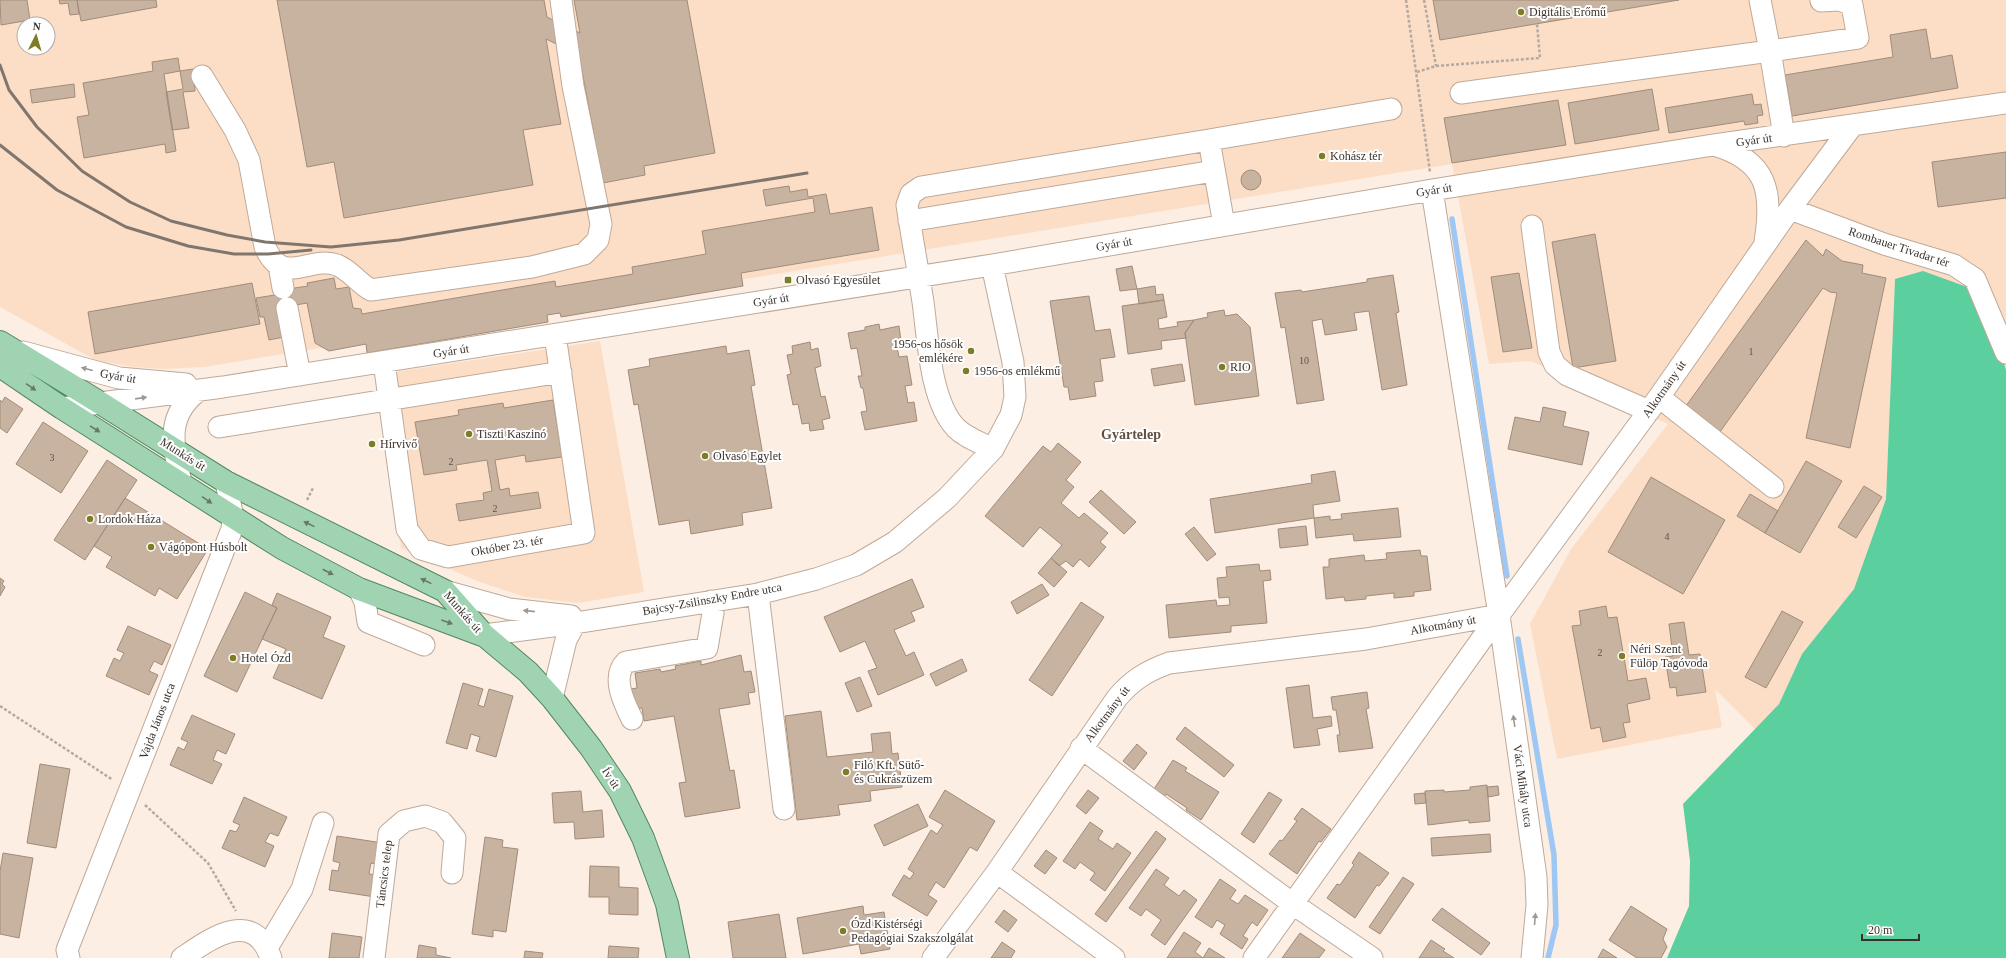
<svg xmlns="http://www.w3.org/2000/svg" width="2006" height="958" font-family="'Times New Roman',serif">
  <rect width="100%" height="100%" fill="#fceee3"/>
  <path fill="#fcdec6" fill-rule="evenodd" d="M 0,0 L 2006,0 L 2006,370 L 1981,292 L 1895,279 L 1886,499 L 1854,589 L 1802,654 L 1779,704 L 1755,729 L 1715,689 L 1722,727 L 1557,759 L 1530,624 L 1571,549 L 1668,424 L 1531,361 L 1489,364 L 1452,164 L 204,367 L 161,369 L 134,367 L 97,361 L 0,307 ZM 24,24 L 48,24 L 48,48 L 24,48 Z
    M 600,341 L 644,592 L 578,603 L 525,597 L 477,581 L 401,548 L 375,375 Z"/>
  <path fill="#5ccf9e" d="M 1923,271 L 1981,292 L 2006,370 L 2006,958 L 1667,958 L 1689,906 L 1690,861 L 1683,804 L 1779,704 L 1802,654 L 1854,589 L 1886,499 L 1895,279 Z"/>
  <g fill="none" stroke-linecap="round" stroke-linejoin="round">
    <path stroke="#9ec7f3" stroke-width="5.5" d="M 1452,219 L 1507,576
      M 1518,639 L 1554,855 L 1556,925 L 1548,958"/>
  </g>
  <path fill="#c8b2a0" stroke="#a18c7b" d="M 0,0 L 27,0 L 30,20 L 1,25 Z
    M 59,0 L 77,0 L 79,14 L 70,15 L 68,3 L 60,4 Z
    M 77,0 L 156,0 L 157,7 L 81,21 Z
    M 277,0 L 544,0 L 547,17 L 580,33 L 574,0 L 687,0 L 715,153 L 644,166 L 645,175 L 603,183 L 579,55 L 546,39 L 561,124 L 523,130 L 533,185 L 344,218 L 334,162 L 307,167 Z
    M 1433,0 L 1679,0 L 1440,40 Z
    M 1926,29 L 1931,59 L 1952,55 L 1958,88 L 1792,116 L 1785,75 L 1893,57 L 1890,35 Z
    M 178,58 L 180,71 L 164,74 L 176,151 L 166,153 L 165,144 L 84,158 L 77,117 L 89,115 L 83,83 L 153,71 L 152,62 Z
    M 193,69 L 195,91 L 183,92 L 189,128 L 172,130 L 166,92 L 183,89 L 180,71 Z
    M 74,84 L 75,97 L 32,103 L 30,90 Z
    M 1652,89 L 1659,130 L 1575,144 L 1568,103 Z
    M 1752,94 L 1754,105 L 1761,104 L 1763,115 L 1757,116 L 1758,123 L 1745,125 L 1744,121 L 1669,133 L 1665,108 Z
    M 1558,100 L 1566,145 L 1452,163 L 1444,118 Z
    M 2006,152 L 2006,198 L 1938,207 L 1932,162 Z
    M1241 180a10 10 0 1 1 20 0a10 10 0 1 1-20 0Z
    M 789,186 L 790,192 L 807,189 L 808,197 L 826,194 L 830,214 L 872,207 L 879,250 L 741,273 L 743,286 L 561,317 L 560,313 L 547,315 L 548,322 L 367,353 L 366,344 L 329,351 L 315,343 L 307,303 L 279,308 L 284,337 L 269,340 L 264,317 L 260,317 L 256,298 L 275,295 L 275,291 L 308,286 L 307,283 L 334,278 L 336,289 L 349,287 L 353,308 L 361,309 L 362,314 L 555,281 L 556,287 L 633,274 L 632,267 L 706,254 L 702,231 L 815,212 L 813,198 L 766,206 L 763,190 Z
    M 1595,234 L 1616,361 L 1573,368 L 1552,242 Z
    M 1806,240 L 1823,256 L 1826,249 L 1842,261 L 1863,265 L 1862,273 L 1886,278 L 1850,448 L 1806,438 L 1837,293 L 1830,292 L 1823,288 L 1717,436 L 1683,410 Z
    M 1132,266 L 1137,289 L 1120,291 L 1116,269 Z
    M 1519,273 L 1532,348 L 1503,352 L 1491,277 Z
    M 1393,275 L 1399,312 L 1396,313 L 1407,385 L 1382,390 L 1369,311 L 1354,313 L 1357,330 L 1325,335 L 1322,319 L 1312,321 L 1324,400 L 1297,404 L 1285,327 L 1281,328 L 1275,293 L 1301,290 L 1302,292 L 1367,282 L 1367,279 Z
    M 252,283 L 260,324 L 95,354 L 88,312 Z
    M 1155,286 L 1156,295 L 1163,294 L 1164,300 L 1139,304 L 1137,289 Z
    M 1089,296 L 1095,331 L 1110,329 L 1115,357 L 1100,359 L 1103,381 L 1094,382 L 1096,396 L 1070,400 L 1068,387 L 1064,387 L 1050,301 Z
    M 1164,300 L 1167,317 L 1158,319 L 1159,329 L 1178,326 L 1177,322 L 1194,320 L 1185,333 L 1186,338 L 1161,341 L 1162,349 L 1128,354 L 1122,306 Z
    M 1224,310 L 1225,316 L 1237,314 L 1250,327 L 1259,396 L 1195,405 L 1185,333 L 1194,320 L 1208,317 L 1207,313 Z
    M 879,324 L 880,330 L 899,326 L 901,341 L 896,342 L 899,357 L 907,356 L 912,385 L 905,386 L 908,403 L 914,402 L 917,421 L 865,430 L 861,412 L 867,411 L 863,388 L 861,388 L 858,376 L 862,376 L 857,348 L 851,349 L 848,333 L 865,330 L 865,327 Z
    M 810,342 L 811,350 L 818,348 L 821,366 L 815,368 L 821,397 L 825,396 L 830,418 L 822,420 L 824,429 L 810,431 L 809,423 L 802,424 L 798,404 L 793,405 L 787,375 L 791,374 L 787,355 L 793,354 L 792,346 Z
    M 726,346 L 727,354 L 749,350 L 755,385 L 751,386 L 772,508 L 742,513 L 743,525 L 691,534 L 689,520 L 659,525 L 638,404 L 634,405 L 628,370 L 650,366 L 649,359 Z
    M 1182,364 L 1185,381 L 1154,386 L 1151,369 Z
    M 5,397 L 23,409 L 7,433 L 0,428 L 0,400 L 2,402 Z
    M 553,400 L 562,457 L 526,462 L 525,455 L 495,460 L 500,490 L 509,488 L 510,496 L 538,492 L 541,508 L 459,521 L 456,504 L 484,500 L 483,493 L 492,491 L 487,460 L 456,465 L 457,470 L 424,475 L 415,422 L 459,415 L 458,410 L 503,403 L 504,408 Z
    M 1543,407 L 1566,412 L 1563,426 L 1589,432 L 1582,465 L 1508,449 L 1515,417 L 1540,422 Z
    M 43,422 L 88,451 L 61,493 L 16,464 Z
    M 1058,443 L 1081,462 L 1066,480 L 1074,487 L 1061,503 L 1079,518 L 1084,513 L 1108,533 L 1100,542 L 1106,547 L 1089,567 L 1080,559 L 1073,567 L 1066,561 L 1059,566 L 1051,558 L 1062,545 L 1040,527 L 1023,547 L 985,516 L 1043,446 L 1051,452 Z
    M 107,460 L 137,480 L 85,560 L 54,540 Z
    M 1806,461 L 1842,481 L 1800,553 L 1765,533 Z
    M 1335,471 L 1340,501 L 1313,505 L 1314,518 L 1215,533 L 1210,499 L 1312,483 L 1311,475 Z
    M 1651,477 L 1725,520 L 1683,594 L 1608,552 Z
    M 1864,486 L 1882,497 L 1856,538 L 1838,527 Z
    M 1101,490 L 1136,522 L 1124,534 L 1089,502 Z
    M 1750,494 L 1778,511 L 1765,533 L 1737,516 Z
    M 125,498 L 208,549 L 177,599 L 159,588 L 155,596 L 106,567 L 112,557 L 94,546 Z
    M 1398,508 L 1401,537 L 1354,541 L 1353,534 L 1316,538 L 1314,518 L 1330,516 L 1330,520 L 1342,519 L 1341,514 Z
    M 1306,526 L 1308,545 L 1280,548 L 1278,529 Z
    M 1194,527 L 1216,554 L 1207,561 L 1185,534 Z
    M 1420,550 L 1421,556 L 1427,556 L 1431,590 L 1414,592 L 1414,596 L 1394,598 L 1394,593 L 1366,596 L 1366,599 L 1345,601 L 1344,597 L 1326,599 L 1323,567 L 1329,567 L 1329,559 L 1364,555 L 1365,561 L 1387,559 L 1386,553 Z
    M 1051,558 L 1067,572 L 1054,587 L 1038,573 Z
    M 1259,564 L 1260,571 L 1270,570 L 1271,580 L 1263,581 L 1267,623 L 1231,626 L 1231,632 L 1169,638 L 1166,605 L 1216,600 L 1217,606 L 1230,605 L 1229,597 L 1219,598 L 1217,578 L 1227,577 L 1226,567 Z
    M 0,578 L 4,581 L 2,584 L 5,587 L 0,596 Z
    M 912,579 L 924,607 L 911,612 L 915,621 L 894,630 L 906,656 L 914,652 L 924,675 L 878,695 L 868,671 L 877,668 L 865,641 L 840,652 L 824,617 Z
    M 1042,584 L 1049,595 L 1017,614 L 1011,602 Z
    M 245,592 L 277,608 L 237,692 L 204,676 Z
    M 277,593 L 331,617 L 323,637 L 345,646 L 322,699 L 273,678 L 286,649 L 262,639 L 277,608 L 272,605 Z
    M 1081,602 L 1104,617 L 1052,696 L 1029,680 Z
    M 1606,606 L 1608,618 L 1617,617 L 1628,681 L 1646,678 L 1650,699 L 1627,704 L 1630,722 L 1623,723 L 1626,737 L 1603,742 L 1600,727 L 1591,729 L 1572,626 L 1581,625 L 1579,611 Z
    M 1782,611 L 1803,622 L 1766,688 L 1745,677 Z
    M 1684,622 L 1689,655 L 1700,654 L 1706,692 L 1677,696 L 1676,687 L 1670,688 L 1665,657 L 1673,656 L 1669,624 Z
    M 128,626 L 171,645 L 162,665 L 154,661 L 149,671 L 158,675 L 149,695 L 106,676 L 114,658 L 120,661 L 124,653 L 117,650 Z
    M 741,655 L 744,672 L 751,671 L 755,692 L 748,693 L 750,704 L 719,709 L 730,771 L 734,770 L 740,808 L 685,817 L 679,783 L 686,782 L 674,716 L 644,721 L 642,708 L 635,709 L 631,689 L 637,688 L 635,673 L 660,669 L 661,672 L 676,669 L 675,666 L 701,661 L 701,665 Z
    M 962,659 L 967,671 L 936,686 L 930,674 Z
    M 860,677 L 872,706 L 857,712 L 845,683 Z
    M 463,683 L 483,689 L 478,705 L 484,707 L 489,689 L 513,696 L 496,757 L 476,751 L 480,737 L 471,734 L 467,749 L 446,743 Z
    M 1309,685 L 1313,718 L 1331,716 L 1332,726 L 1317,729 L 1320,745 L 1294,748 L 1286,688 Z
    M 1367,692 L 1369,708 L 1366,709 L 1373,748 L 1339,752 L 1337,735 L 1340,735 L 1336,710 L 1333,710 L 1331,697 Z
    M 821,711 L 827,757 L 873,752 L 871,734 L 890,732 L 892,754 L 898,753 L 902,787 L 870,791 L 871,801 L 838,805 L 840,815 L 797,820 L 785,716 Z
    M 192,715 L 235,734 L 226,754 L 217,750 L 213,760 L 222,764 L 212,784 L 170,765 L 178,747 L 184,750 L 188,742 L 181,739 Z
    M 1185,727 L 1234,765 L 1224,777 L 1176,739 Z
    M 1137,744 L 1147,753 L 1134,770 L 1123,761 Z
    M 1173,760 L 1187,768 L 1185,771 L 1219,792 L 1201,820 L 1186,810 L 1187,808 L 1166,794 L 1164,797 L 1154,789 Z
    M 40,764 L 70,769 L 56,848 L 27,843 Z
    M 1487,785 L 1490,821 L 1469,823 L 1469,820 L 1428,825 L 1425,791 L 1444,790 L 1444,792 L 1470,790 L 1470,787 Z
    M 1498,786 L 1499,795 L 1488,797 L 1487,787 Z
    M 945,790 L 995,821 L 977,851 L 970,847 L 944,888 L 936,882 L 928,895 L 937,901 L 927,916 L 892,895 L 904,875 L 910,879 L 914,873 L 908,869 L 931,830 L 937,834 L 943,825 L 929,817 Z
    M 1088,790 L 1099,798 L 1086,814 L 1076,806 Z
    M 581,791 L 583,812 L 602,810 L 604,837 L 575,839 L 574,822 L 554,823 L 552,793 Z
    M 1269,792 L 1282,800 L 1254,843 L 1241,834 Z
    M 1425,793 L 1426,803 L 1415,804 L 1414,794 Z
    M 244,797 L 287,817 L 278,836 L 270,833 L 265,842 L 274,846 L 265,867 L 222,848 L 230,830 L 236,832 L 240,825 L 233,822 Z
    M 918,804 L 928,826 L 884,846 L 874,825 Z
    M 1302,808 L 1331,829 L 1321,842 L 1319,841 L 1297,874 L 1269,854 L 1280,840 L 1282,841 L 1297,821 L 1294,819 Z
    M 1090,822 L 1103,831 L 1098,839 L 1113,849 L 1117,843 L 1131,853 L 1105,891 L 1090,880 L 1095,873 L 1080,862 L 1075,869 L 1063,861 Z
    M 1156,831 L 1166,839 L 1106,922 L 1095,914 Z
    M 1490,834 L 1491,852 L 1432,856 L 1431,838 Z
    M 337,836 L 383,843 L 380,865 L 371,863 L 369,874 L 378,875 L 375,897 L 329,890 L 332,870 L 338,871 L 340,863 L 333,861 Z
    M 485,837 L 503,840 L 502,847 L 518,849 L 506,932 L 493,930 L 493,937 L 472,934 Z
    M 1046,850 L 1057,858 L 1045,874 L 1034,866 Z
    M 1359,852 L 1389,873 L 1379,886 L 1377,885 L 1355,918 L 1327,898 L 1337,884 L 1340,885 L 1354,865 L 1352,863 Z
    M 3,853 L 33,858 L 19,938 L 0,934 L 0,871 Z
    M 590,866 L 619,867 L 619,887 L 638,888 L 638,915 L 609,914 L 609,897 L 589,897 Z
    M 1156,869 L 1169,878 L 1164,885 L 1179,896 L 1184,890 L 1197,900 L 1165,945 L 1151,935 L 1161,920 L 1146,909 L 1141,916 L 1129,908 Z
    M 1403,877 L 1414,884 L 1380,934 L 1369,927 Z
    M 1220,879 L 1236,890 L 1230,899 L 1238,904 L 1245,895 L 1268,910 L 1257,926 L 1252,922 L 1243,936 L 1248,939 L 1242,949 L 1220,934 L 1225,925 L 1217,920 L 1212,928 L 1195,917 Z
    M 863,906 L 864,915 L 884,912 L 890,949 L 861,954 L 859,944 L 803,954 L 797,918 Z
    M 1631,906 L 1667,929 L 1663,939 L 1667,947 L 1661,958 L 1637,958 L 1609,940 Z
    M 1442,908 L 1490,943 L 1481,955 L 1432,920 Z
    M 1004,910 L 1017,920 L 1008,932 L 995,922 Z
    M 779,914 L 786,958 L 733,958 L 728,922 Z
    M 1184,932 L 1201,943 L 1195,952 L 1203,958 L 1209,948 L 1225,958 L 1167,958 Z
    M 332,933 L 362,937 L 359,958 L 329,958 Z
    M 1300,933 L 1325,950 L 1319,958 L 1282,958 Z
    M 1431,940 L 1445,949 L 1443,951 L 1454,958 L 1419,958 Z
    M 1002,942 L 1015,951 L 1011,958 L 991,958 Z
    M 419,945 L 436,948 L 436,955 L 451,958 L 417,958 Z
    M 609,946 L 639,948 L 638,958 L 608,958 Z
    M 1603,949 L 1617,958 L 1598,958 Z
    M 525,951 L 543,953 L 542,958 L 524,958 Z"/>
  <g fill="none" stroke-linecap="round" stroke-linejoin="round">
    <defs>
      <path id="minor" d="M 1821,1 L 1839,0
        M 202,76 L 235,130 L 249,160 L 265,247 C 283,288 309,255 337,265 C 350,270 358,283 371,290 L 532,267 L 584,254 L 598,240 L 601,224 L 573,86 L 561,0
        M 1461,93 L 1770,51 L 1760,0
        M 1784,136 L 1770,51 L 1858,38 L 1852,5 L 1840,0
        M 1209,140 L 1391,109
        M 1714,145 C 1768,161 1773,191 1765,242
        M 1432,190 L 1499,615 L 1536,877 L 1537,905 L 1532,958
        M 1790,209 L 1884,244 L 1954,265 L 1975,279 L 2006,353
        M 909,221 L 1214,171
        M 1532,226 L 1549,352 L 1555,365 L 1567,375 L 1649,411
        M 279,265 L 283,288
        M 287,308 L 300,375
        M 23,352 L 119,378 L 186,384
        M 384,362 L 407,529 L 421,549 L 448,557 L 584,533 L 555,335
        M 1659,397 L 1773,487
        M 62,408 L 223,387 L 992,265 L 1432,190 L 1713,145 L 2006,103
        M 219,427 L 561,372
        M 993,449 C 981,443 966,438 956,428 C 930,401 928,338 923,302 C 918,270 912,238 907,205 L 911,194 L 921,187 L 1209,140 L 1224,225
        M 181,483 C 174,447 164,417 198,391
        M 359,589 L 365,602 L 368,622 L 424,645
        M 445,591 L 509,609 L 571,616
        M 758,594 L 784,809
        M 484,635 L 575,623 L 758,594 L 816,579 L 856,565 L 895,542 L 947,498 L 993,449 L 1011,415 L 1015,397 L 1013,362 L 992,265
        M 552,698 L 566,640 L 575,623
        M 632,719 C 624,703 611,677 626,662 L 707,648 L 713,613 L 711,601
        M 1081,748 L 1293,904 L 1372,958
        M 997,872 L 1114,958
        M 267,948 L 302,889 L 323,823
        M 69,958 L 67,950 L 232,529 L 233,518 L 226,482
        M 182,958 C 210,939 253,907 271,958
        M 374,958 L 389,834 L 404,821 L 425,816 L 442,822 L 455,838 L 452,873
        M 933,958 L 997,872 L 1117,698 C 1132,680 1147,671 1169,663 L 1366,639 L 1499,615 L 1659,397 L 1790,209 L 1852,126
        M 1254,958 L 1499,615"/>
      <path id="major" d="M 0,342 L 102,404 L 226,482 L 445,591 L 484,635 L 528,672 L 552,698 L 591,748 L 620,791 L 643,838 L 658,879 L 667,904 L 678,958
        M 0,366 L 62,408 L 282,548 L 359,589 L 482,635"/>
    </defs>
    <use href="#minor" stroke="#bfa998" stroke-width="23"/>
    <use href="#major" stroke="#528860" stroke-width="24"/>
    <path stroke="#b6aaa0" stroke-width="2.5" stroke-dasharray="3 2" stroke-linecap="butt" d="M 1406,0 L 1430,172
      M 1424,0 L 1436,66
      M 1417,72 L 1436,66 L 1540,58 L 1537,24
      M 307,500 L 313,488
      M 0,706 L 113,780
      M 145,805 L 208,863 L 236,911"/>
    <use href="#minor" stroke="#fff" stroke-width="21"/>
    <use href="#major" stroke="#9fd3b1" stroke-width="22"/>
    <path stroke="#81766d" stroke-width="3" d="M 0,65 L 9,90 L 37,127 L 82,171 L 130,202 L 171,221 L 227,235 L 265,242 L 331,247 L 399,240 L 807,173
      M 0,145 L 57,190 L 126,227 L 188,246 L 234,254 L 268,254 L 311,250"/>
  </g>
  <defs><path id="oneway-solid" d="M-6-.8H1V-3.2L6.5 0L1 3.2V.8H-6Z"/></defs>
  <g fill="#9d9895">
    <use href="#oneway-solid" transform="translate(87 369) rotate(-165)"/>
    <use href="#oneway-solid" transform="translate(141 398) rotate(-8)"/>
    <use href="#oneway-solid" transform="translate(529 611) rotate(-174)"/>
    <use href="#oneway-solid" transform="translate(1514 721) rotate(-98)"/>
    <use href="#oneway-solid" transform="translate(1535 919) rotate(-85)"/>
  </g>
  <g fill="#687a67">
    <use href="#oneway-solid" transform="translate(31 387) rotate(34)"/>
    <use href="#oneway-solid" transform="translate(95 429) rotate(32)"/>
    <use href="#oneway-solid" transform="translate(207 500) rotate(34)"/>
    <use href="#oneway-solid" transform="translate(309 524) rotate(-154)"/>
    <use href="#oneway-solid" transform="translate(328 572) rotate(28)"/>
    <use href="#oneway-solid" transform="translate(426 581) rotate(-154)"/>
    <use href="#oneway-solid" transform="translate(447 622) rotate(20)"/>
  </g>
  <g fill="#7e7d25" stroke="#fefefe" stroke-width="1.5">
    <circle cx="1521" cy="12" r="4"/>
    <circle cx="1322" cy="156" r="4"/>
    <rect x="784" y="276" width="8" height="8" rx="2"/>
    <circle cx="971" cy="351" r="4"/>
    <circle cx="1222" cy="367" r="4"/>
    <circle cx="966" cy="371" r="4"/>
    <circle cx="469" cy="434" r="4"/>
    <circle cx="372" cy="444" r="4"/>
    <circle cx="705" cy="456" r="4"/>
    <circle cx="90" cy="519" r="4"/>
    <circle cx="151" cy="547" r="4"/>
    <circle cx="1622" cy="656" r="4"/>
    <circle cx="233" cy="658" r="4"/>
    <circle cx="846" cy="772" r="4"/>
    <circle cx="843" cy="931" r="4"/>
  </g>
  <g text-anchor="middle" stroke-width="4" stroke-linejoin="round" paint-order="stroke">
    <g font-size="10" fill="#5e5248">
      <text x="1751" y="355">1</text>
      <text x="1304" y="364">10</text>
      <text x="52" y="461">3</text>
      <text x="451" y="465">2</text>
      <text x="495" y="512">2</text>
      <text x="1667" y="540">4</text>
      <text x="1600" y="656">2</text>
    </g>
    <g font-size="12" fill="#3b322b" stroke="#fefefe" text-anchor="start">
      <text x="1529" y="16">Digitális Erőmű</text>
      <text x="1330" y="160">Kohász tér</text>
      <text x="796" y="284">Olvasó Egyesület</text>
      <text x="963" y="348" text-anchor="end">1956-os hősök<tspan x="963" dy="14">emlékére</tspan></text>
      <text x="1230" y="371">RIO</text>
      <text x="974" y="375">1956-os emlékmű</text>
      <text x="477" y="438">Tiszti Kaszinó</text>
      <text x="380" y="448">Hírvivő</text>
      <text x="713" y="460">Olvasó Egylet</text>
      <text x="98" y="523">Lordok Háza</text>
      <text x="159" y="551">Vágópont Húsbolt</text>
      <text x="1630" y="653">Néri Szent<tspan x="1630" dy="14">Fülöp Tagóvoda</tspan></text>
      <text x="241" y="662">Hotel Ózd</text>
      <text x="854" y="769">Filó Kft. Sütő-<tspan x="854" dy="14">és Cukrászüzem</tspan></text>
      <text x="851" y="928">Ózd Kistérségi<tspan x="851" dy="14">Pedagógiai Szakszolgálat</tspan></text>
    </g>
    <g font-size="12" fill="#3b322b" stroke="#fefefe">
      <text transform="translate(1754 140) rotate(-8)" y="4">Gyár út</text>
      <text transform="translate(1434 190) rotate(-9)" y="4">Gyár út</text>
      <text transform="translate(1114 244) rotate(-10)" y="4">Gyár út</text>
      <text transform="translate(1899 247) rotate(18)" y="4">Rombauer Tivadar tér</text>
      <text transform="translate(771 300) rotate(-9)" y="4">Gyár út</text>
      <text transform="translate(451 351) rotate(-9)" y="4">Gyár út</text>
      <text transform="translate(118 376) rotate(10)" y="4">Gyár út</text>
      <text transform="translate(1664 389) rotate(-55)" y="4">Alkotmány út</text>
      <text transform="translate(183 454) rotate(32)" y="4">Munkás út</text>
      <text transform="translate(507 546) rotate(-10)" y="4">Október 23. tér</text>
      <text transform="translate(712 599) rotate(-10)" y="4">Bajcsy-Zsilinszky Endre utca</text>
      <text transform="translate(463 612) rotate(49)" y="4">Munkás út</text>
      <text transform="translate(1443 625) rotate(-10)" y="4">Alkotmány út</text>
      <text transform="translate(1107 714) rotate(-53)" y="4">Alkotmány út</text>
      <text transform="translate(157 721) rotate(-69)" y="4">Vajda János utca</text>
      <text transform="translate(611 778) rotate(57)" y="4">Ív út</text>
      <text transform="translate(1523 786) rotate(82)" y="4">Váci Mihály utca</text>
      <text transform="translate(384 874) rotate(-83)" y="4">Táncsics telep</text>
    </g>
    <g font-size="14" font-weight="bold" fill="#635040" stroke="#fefefe">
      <text x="1131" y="439">Gyártelep</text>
    </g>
  </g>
  <g transform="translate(36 36) rotate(5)"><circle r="19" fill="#fefefe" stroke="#b0acaa"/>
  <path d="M0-3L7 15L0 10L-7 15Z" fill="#7e7d25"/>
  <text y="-6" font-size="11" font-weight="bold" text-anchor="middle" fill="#3b322b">N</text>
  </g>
  <path d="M1862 934v6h57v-6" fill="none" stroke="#3b322b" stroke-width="2"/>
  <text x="1868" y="934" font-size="12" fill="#3b322b" stroke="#fefefe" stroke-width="3" paint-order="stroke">20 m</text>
</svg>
